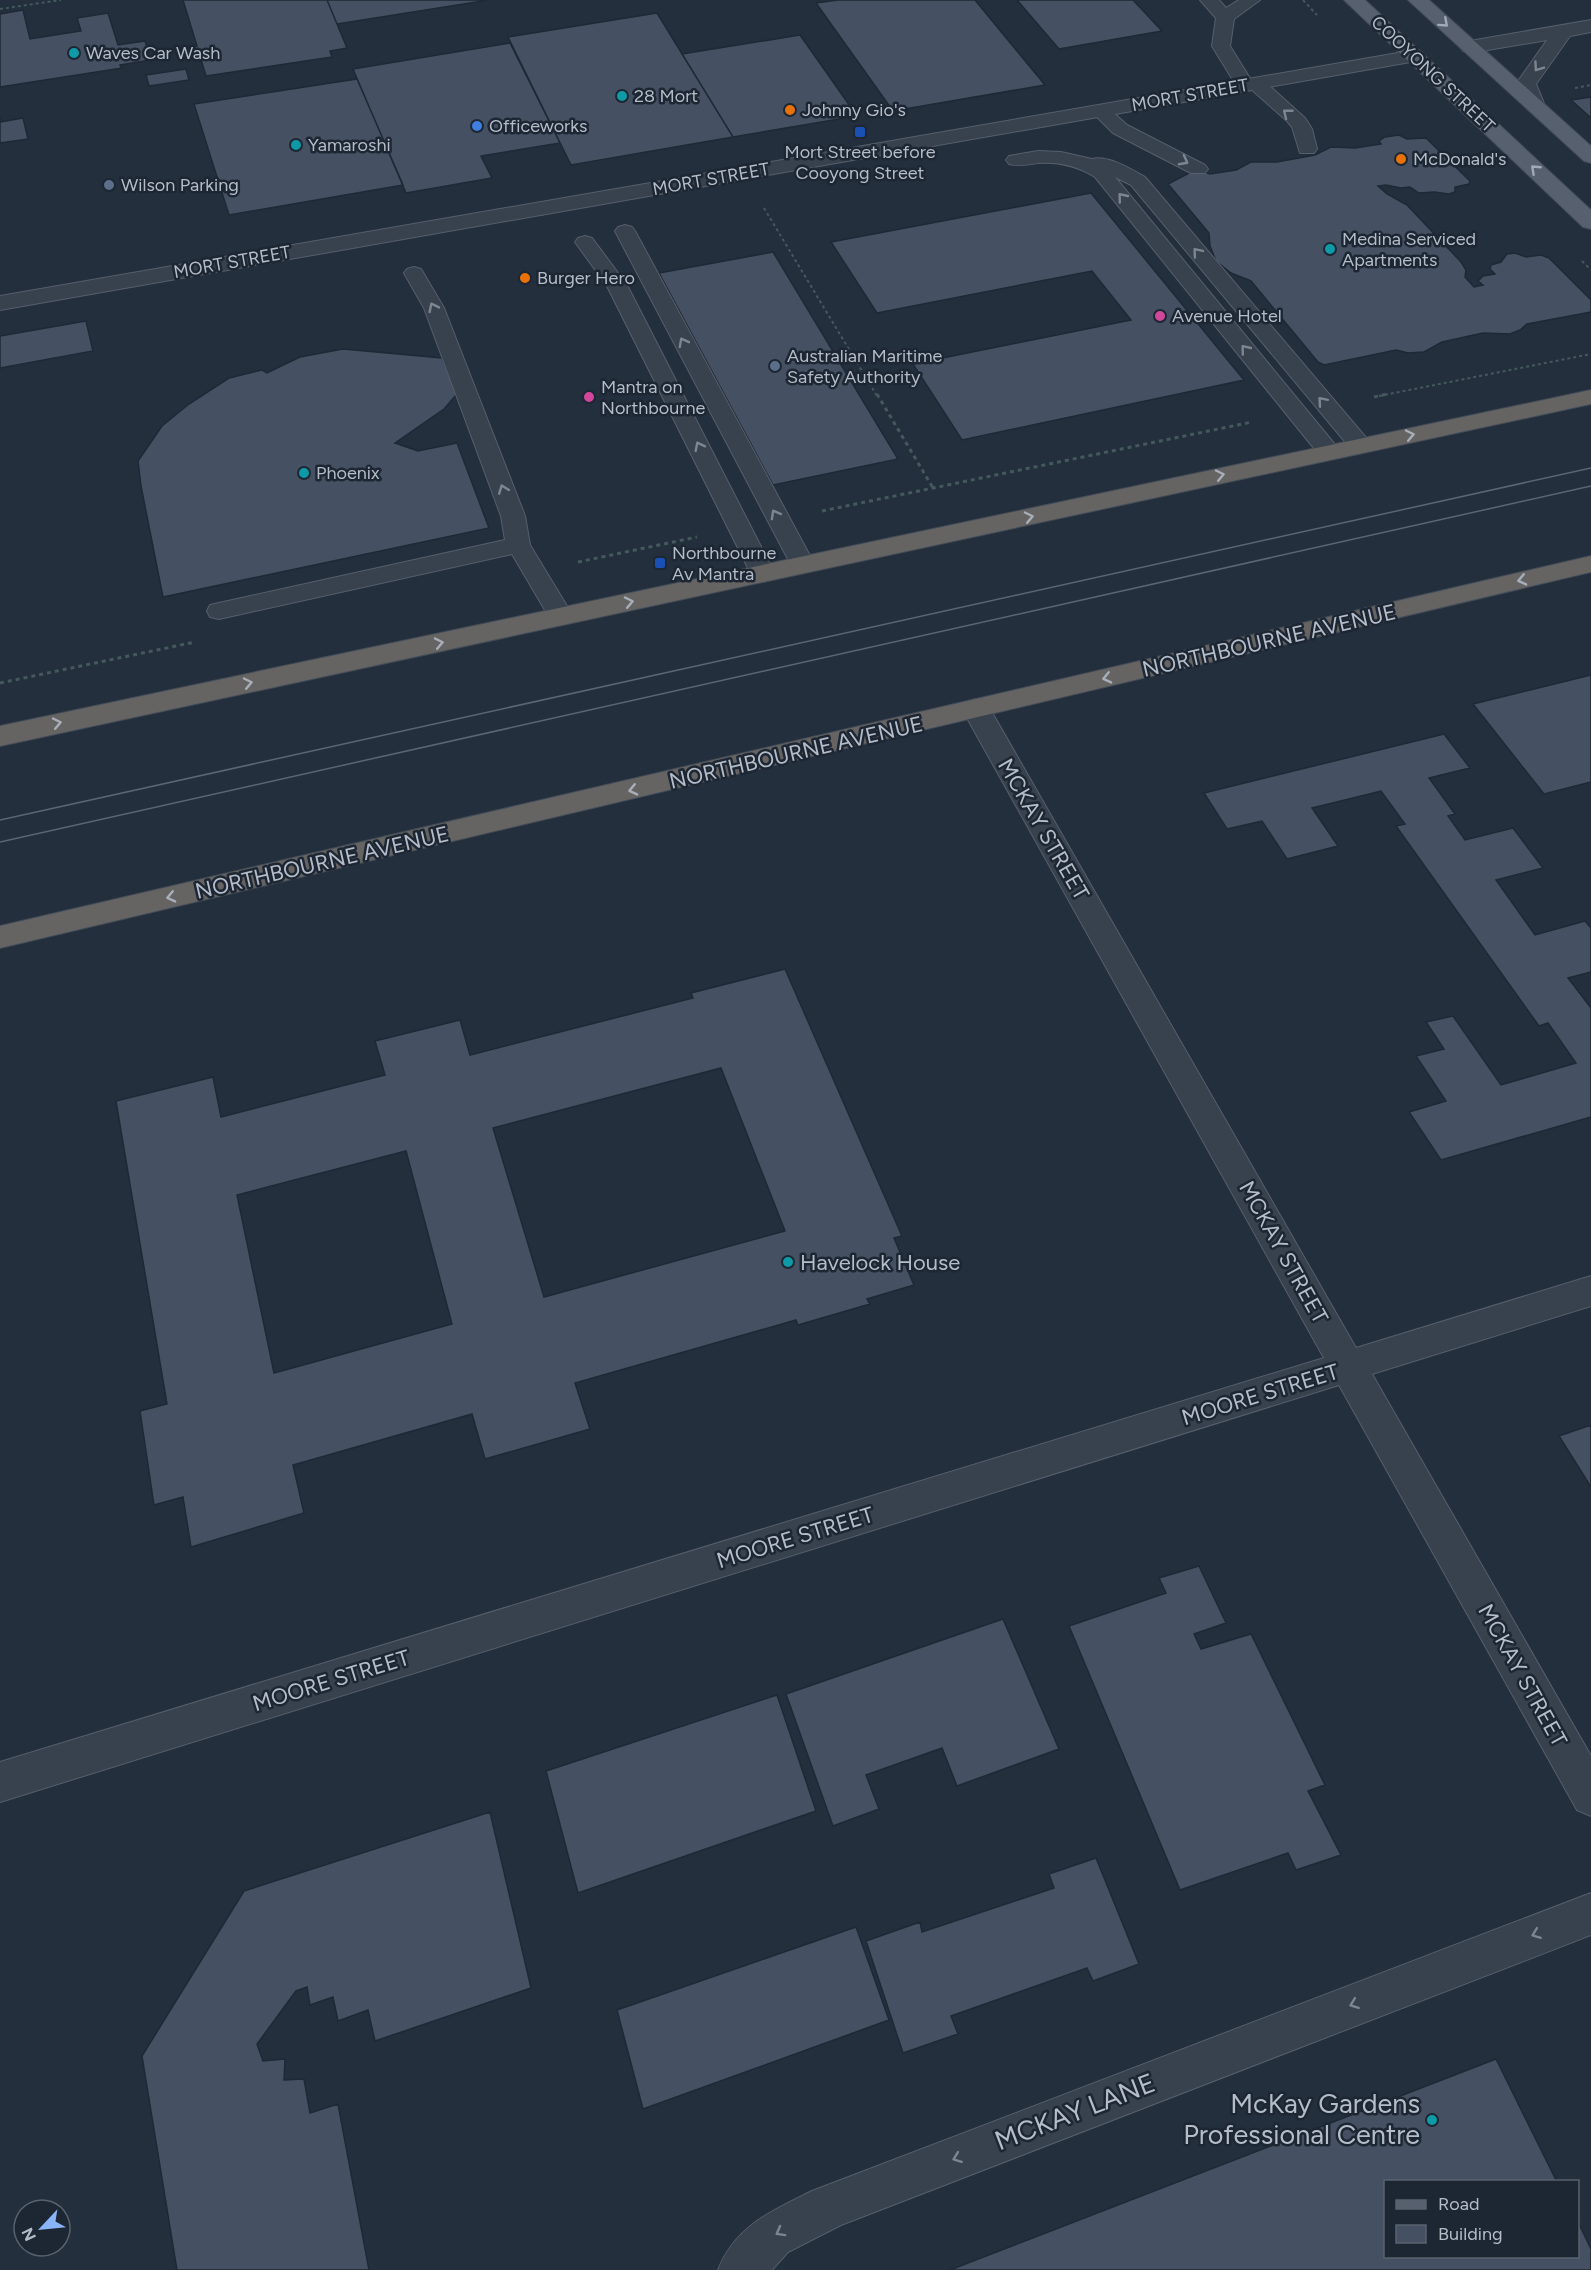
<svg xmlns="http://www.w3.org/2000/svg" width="1591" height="2270" font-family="Figtree,sans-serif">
  <rect width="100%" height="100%" fill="#242f3e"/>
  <path fill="#455162" stroke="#1f2835" stroke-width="1.5" fill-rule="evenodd" d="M 183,0 L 327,0 L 347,48 L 330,51 L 332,57 L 206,76 L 200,56 L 182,59 L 178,48 L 197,46 Z
    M 327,0 L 489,0 L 337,24 Z
    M 838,0 L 975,0 L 1045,85 L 893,111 L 816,3 Z
    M 1017,0 L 1133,0 L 1162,31 L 1059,49 Z
    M 23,10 L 30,39 L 81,31 L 77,18 L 108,13 L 118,45 L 145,41 L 151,60 L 120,65 L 122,68 L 0,87 L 0,14 Z
    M 657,13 L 733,137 L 571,165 L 508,37 Z
    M 800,35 L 857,116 L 733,137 L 682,54 Z
    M 510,43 L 560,143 L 481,156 L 492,178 L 406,193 L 353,69 Z
    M 186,69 L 189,80 L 149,86 L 146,75 Z
    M 357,79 L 403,185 L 229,215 L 194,104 Z
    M 1591,97 L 1591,118 L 1571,100 Z
    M 0,118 L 1,122 L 23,118 L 28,139 L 0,143 Z
    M 1399,135 L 1407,139 L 1426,138 L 1470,181 L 1469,184 L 1455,187 L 1455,192 L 1449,194 L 1434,192 L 1419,193 L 1410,187 L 1401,188 L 1386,185 L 1378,186 L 1387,194 L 1407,205 L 1461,262 L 1466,270 L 1465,277 L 1474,287 L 1483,285 L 1478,281 L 1483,276 L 1495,274 L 1490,269 L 1491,265 L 1501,262 L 1507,254 L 1515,253 L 1526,257 L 1541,255 L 1549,258 L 1591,300 L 1591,312 L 1527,324 L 1520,330 L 1510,334 L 1483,333 L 1442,342 L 1424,352 L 1408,353 L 1396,350 L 1324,365 L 1318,362 L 1251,281 L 1231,273 L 1216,261 L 1210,246 L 1209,233 L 1168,184 L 1191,172 L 1202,171 L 1210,174 L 1236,170 L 1251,162 L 1277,162 L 1315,155 L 1331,147 L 1355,148 L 1381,144 L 1379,141 L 1385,137 Z
    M 1091,193 L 1244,380 L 962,440 L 913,364 L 1131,320 L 1092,271 L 877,313 L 831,242 Z
    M 773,252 L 898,459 L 773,485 L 659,273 Z
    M 86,321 L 93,351 L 0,368 L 0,336 Z
    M 343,349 L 442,358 L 457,394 L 444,409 L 395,443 L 418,451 L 457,443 L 489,528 L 163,597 L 141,486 L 138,461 L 162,426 L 189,404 L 229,378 L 262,370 L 267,373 L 300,357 Z
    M 1591,675 L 1591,782 L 1544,794 L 1473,704 Z
    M 1444,734 L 1470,768 L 1429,778 L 1455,814 L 1448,816 L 1465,840 L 1513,828 L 1543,868 L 1496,880 L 1535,935 L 1585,921 L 1591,928 L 1591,972 L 1568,978 L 1591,1008 L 1591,1117 L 1441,1160 L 1409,1112 L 1446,1101 L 1416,1056 L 1444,1049 L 1426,1022 L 1453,1016 L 1501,1085 L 1576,1063 L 1548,1023 L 1539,1026 L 1396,826 L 1405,824 L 1381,791 L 1312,808 L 1338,846 L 1287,859 L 1262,821 L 1227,829 L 1204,793 Z
    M 785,969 L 902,1236 L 894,1238 L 914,1285 L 867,1299 L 870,1304 L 798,1325 L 796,1320 L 575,1383 L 590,1429 L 485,1459 L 472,1414 L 293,1465 L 304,1513 L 191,1547 L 183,1497 L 154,1505 L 140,1411 L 167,1404 L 116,1101 L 213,1077 L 221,1117 L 385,1075 L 375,1041 L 460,1020 L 470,1055 L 693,998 L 691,993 ZM 721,1068 L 785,1231 L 544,1297 L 493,1128 ZM 406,1151 L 452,1324 L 274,1373 L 237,1195 Z
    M 1591,1425 L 1591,1487 L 1559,1436 Z
    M 1199,1566 L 1226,1623 L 1194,1634 L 1201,1649 L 1251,1634 L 1325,1785 L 1308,1791 L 1341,1855 L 1296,1870 L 1288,1853 L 1180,1890 L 1069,1626 L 1166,1593 L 1159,1578 Z
    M 1003,1619 L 1059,1749 L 957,1786 L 942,1748 L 866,1775 L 879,1809 L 833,1826 L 786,1694 Z
    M 777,1695 L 816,1811 L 578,1893 L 546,1771 Z
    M 490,1812 L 531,1988 L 375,2041 L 368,2010 L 338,2021 L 333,1997 L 310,2005 L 307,1987 L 296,1991 L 257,2044 L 263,2061 L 285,2059 L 284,2080 L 304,2079 L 310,2113 L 338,2104 L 369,2270 L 177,2270 L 142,2056 L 244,1891 Z
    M 1096,1858 L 1139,1964 L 1093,1981 L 1087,1968 L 951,2016 L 958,2034 L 903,2053 L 866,1941 L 920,1922 L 922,1932 L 1054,1888 L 1049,1874 Z
    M 856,1927 L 889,2020 L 643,2109 L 617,2010 Z
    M 1496,2059 L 1557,2182 L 1386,2182 L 1386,2256 L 1578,2256 L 1578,2222 L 1591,2249 L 1591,2270 L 950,2270 Z"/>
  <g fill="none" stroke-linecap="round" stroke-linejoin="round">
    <defs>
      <path id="service" d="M 1200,0 L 1219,0 L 1226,8 L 1239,0 L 1260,0 L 1234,19 L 1230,46 L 1251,80 L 1263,80 L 1305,118 L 1312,129 L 1317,149 L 1314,153 L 1300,153 L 1292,127 L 1287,121 L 1252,90 L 1239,90 L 1212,46 L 1216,18 Z
        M 1100,105 L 1107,107 L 1127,125 L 1205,165 L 1208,169 L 1205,173 L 1191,173 L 1113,133 L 1091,111 L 1093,107 Z
        M 1038,151 L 1061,152 L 1092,159 C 1108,155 1131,169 1145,177 L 1368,440 L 1371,445 L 1368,450 L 1360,452 L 1352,450 L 1131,185 L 1115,177 L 1337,447 L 1340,452 L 1337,457 L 1329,459 L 1321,457 L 1095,177 C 1077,166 1060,162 1039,163 C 1029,164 1019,167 1009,164 L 1006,160 L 1009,156 Z
        M 625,225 L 632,227 L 635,231 L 815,565 L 811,570 L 803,573 L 795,570 L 791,565 L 615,231 L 618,227 Z
        M 585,236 L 592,238 L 627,285 L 775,574 L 771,579 L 763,582 L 755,579 L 751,574 L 607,286 L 575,242 L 578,238 Z
        M 414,267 L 421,269 L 444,308 L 525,516 L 530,545 L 573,616 L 570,622 L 561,624 L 552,622 L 512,554 L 219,619 L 210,617 L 207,611 L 210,605 L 219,603 L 505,540 L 501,516 L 424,308 L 404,273 L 407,269 Z"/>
      <path id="minor" d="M 1591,20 L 1591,32 L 1570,36 L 1536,84 L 1545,106 L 1542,110 L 1535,112 L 1528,110 L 1516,84 L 1547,40 L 1470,53 L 1463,51 L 1460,47 L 1463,43 L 1470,41 Z
        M 1415,50 L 1422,52 L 1425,56 L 1422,60 L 0,310 L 0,296 Z
        M 976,699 L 986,702 L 990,709 L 1356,1348 L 1591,1276 L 1591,1306 L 1372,1374 L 1591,1756 L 1591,1816 L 1577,1810 L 1339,1385 L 0,1802 L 0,1762 L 1324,1358 L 962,709 L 966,702 Z
        M 1591,1893 L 1591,1935 L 841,2225 L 788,2252 L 772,2270 L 718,2270 C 736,2225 772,2211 812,2191 Z"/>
      <path id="primary" d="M 1344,0 L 1365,0 L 1591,210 L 1591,229 L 1583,227 Z
        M 1408,0 L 1429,0 L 1591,146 L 1591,163 L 1584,161 Z"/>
      <path id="trunk" d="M 1591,390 L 1591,404 L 0,746 L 0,726 Z
        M 1591,556 L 1591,572 L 0,948 L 0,926 Z"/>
    </defs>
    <use href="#service" stroke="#565f6c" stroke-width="2"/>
    <use href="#minor" stroke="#565f6c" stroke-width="2"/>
    <use href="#primary" stroke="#414a57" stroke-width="2"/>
    <use href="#trunk" stroke="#434c59" stroke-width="2"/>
    <path stroke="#44595c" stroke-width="2" stroke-dasharray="3 3" stroke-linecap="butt" d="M 1303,0 L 1317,15
      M 0,9 L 61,0
      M 1575,88 L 1591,85
      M 764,208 L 877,396
      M 1582,261 L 1591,270
      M 1379,396 L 1591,354"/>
    <path stroke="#44595c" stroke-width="3" stroke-dasharray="4 4" stroke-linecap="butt" d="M 877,394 L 933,488
      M 1374,397 L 1387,394
      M 822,511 L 1252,422
      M 578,562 L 697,537
      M 0,683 L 195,642"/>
    <use href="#service" fill="#38414e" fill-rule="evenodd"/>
    <use href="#minor" fill="#38414e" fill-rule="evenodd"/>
    <use href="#primary" fill="#56606e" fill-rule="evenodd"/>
    <use href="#trunk" fill="#656462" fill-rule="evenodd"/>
    <path stroke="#5a6575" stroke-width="1.5" d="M 0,820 L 1591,468
      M 0,842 L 1591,486"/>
  </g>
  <defs><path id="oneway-chevron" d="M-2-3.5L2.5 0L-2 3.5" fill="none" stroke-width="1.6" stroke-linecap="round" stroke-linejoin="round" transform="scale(1.5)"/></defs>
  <g stroke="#a1aab7">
    <use href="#oneway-chevron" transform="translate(1444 23) rotate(42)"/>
    <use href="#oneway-chevron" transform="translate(1535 169) rotate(-137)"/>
  </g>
  <g stroke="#7c8592">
    <use href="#oneway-chevron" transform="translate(1538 67) rotate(125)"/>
    <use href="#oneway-chevron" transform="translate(1287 113) rotate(-142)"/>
    <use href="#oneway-chevron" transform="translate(1184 161) rotate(28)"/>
    <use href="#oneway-chevron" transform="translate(1122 197) rotate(-129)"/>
    <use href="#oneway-chevron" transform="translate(1197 252) rotate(-130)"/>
    <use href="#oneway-chevron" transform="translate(433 307) rotate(-116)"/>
    <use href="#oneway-chevron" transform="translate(683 342) rotate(-118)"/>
    <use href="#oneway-chevron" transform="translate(1245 349) rotate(-129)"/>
    <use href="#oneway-chevron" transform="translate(1322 401) rotate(-131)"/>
    <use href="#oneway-chevron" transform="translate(699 446) rotate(-117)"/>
    <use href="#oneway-chevron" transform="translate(503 489) rotate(-111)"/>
    <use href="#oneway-chevron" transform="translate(775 514) rotate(-119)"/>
    <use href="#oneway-chevron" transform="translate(1536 1934) rotate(159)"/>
    <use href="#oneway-chevron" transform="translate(1354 2004) rotate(159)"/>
    <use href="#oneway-chevron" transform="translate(957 2158) rotate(159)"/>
    <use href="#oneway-chevron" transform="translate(780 2232) rotate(151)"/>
  </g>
  <g stroke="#a8afba">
    <use href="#oneway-chevron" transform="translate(1410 435) rotate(-12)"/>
    <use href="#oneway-chevron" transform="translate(1220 475) rotate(-12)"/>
    <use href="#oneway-chevron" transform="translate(1029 517) rotate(-12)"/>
    <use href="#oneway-chevron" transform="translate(1522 580) rotate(167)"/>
    <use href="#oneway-chevron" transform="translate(629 602) rotate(-12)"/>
    <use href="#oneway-chevron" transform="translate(439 643) rotate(-12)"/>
    <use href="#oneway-chevron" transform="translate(1107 678) rotate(167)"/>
    <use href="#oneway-chevron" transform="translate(248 683) rotate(-12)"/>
    <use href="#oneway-chevron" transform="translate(57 723) rotate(-12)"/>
    <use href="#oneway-chevron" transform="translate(633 790) rotate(167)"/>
    <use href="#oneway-chevron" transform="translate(171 897) rotate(167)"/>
  </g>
  <g fill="#0f9aa8" stroke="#1d2633" stroke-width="2">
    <circle cx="74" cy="53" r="6"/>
    <circle cx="622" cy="96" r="6"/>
    <circle cx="296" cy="145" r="6"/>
    <circle cx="1330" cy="249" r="6"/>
    <circle cx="304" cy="473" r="6"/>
    <circle cx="788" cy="1262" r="6"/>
    <circle cx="1432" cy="2120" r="6"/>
  </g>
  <g fill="#e8710a" stroke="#1d2633" stroke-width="2">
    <circle cx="790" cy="110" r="6"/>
    <circle cx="1401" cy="159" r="6"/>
    <circle cx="525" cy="278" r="6"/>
  </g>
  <circle fill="#3f7fe0" stroke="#1d2633" stroke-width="2" cx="477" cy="126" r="6"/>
  <g fill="#1a4fb4" stroke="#1d2633" stroke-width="2">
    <rect x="854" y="126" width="12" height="12" rx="3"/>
    <rect x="654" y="557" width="12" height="12" rx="3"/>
  </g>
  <g fill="#5c6f8a" stroke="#1d2633" stroke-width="2">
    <circle cx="109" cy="185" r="6"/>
    <circle cx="775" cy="366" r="6"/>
  </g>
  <g fill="#d1479c" stroke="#1d2633" stroke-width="2">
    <circle cx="1160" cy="316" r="6"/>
    <circle cx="589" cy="397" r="6"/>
  </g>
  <g text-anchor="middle" stroke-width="5" stroke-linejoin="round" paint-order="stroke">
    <g font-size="18" fill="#b4bcc9" stroke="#1d2633" text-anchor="start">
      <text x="86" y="59">Waves Car Wash</text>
      <text x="634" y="102">28 Mort</text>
      <text x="802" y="116">Johnny Gio's</text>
      <text x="489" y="132">Officeworks</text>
      <text x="308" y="151">Yamaroshi</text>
      <text x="860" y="158" text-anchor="middle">Mort Street before<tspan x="860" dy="21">Cooyong Street</tspan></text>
      <text x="1413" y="165">McDonald's</text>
      <text x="121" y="191">Wilson Parking</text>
      <text x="1342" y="245">Medina Serviced<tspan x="1342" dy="21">Apartments</tspan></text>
      <text x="537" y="284">Burger Hero</text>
      <text x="1172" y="322">Avenue Hotel</text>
      <text x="787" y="362">Australian Maritime<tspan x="787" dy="21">Safety Authority</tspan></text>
      <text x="601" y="393">Mantra on<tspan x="601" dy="21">Northbourne</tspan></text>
      <text x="316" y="479">Phoenix</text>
      <text x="672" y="559">Northbourne<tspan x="672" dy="21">Av Mantra</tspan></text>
    </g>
    <g font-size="18" fill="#b4bcc9" stroke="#1d2633">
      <text transform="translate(1433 74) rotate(43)" y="6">COOYONG STREET</text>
      <text transform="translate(1190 95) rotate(-10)" y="6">MORT STREET</text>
      <text transform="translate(711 179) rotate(-10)" y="6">MORT STREET</text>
      <text transform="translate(232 262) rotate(-10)" y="6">MORT STREET</text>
    </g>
    <g font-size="22" fill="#b4bcc9" stroke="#1d2633">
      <text transform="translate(1269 640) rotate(-13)" y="8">NORTHBOURNE AVENUE</text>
      <text transform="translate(796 752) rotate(-13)" y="8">NORTHBOURNE AVENUE</text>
      <text transform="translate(1044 829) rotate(60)" y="8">MCKAY STREET</text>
      <text transform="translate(322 862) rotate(-13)" y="8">NORTHBOURNE AVENUE</text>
      <text transform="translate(1284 1252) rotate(61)" y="8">MCKAY STREET</text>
      <text transform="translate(1260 1394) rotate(-17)" y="8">MOORE STREET</text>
      <text transform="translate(795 1537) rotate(-17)" y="8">MOORE STREET</text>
      <text transform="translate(1523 1675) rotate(61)" y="8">MCKAY STREET</text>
      <text transform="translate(331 1680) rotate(-17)" y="8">MOORE STREET</text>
    </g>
    <g font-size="22" fill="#b4bcc9" stroke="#1d2633" text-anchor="start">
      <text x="800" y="1270">Havelock House</text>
    </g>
    <g font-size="27" fill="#b4bcc9" stroke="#1d2633" text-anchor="end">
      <text x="1420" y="2113">McKay Gardens<tspan x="1420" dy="31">Professional Centre</tspan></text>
    </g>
    <g font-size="27" fill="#b4bcc9" stroke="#1d2633">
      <text transform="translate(1075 2112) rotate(-21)" y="9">MCKAY LANE</text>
    </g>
  </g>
  <rect x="1384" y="2180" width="195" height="78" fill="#1d2633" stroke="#59626f" stroke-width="1.5"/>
  <rect x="1396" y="2200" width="30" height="9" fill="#56606e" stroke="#59626f" stroke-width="1.5"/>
  <text x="1438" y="2210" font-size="18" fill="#b4bcc9">Road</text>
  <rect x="1396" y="2225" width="30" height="18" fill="#455162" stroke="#59626f" stroke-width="1.5"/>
  <text x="1438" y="2240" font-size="18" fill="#b4bcc9">Building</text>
  <g transform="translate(42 2228) rotate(244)"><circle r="28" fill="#1d2633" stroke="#59626f" stroke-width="1.5"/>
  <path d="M0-4.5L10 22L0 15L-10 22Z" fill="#8ab4f8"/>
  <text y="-9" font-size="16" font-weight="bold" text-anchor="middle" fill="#b4bcc9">N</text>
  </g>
</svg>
